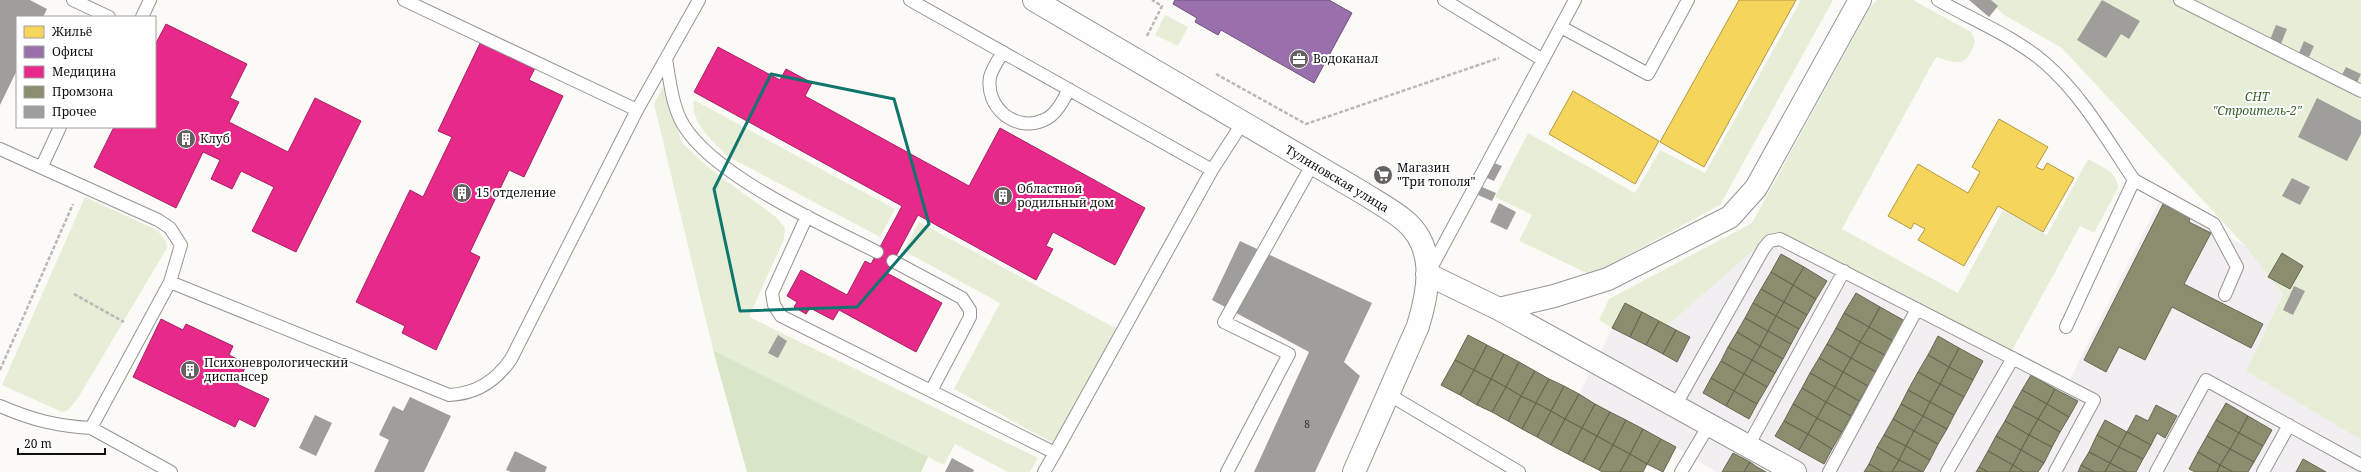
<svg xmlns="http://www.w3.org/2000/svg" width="2361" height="472" font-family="'Noto Serif',serif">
  <rect width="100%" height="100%" fill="#fcfaf6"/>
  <path fill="#f3eef1" d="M 2160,200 L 2245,246 L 2283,294 L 2246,371 L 2361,440 L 2361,472 L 1716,472 L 1676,447 L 1663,472 L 1648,464 L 1643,472 L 1602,472 L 1441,385 L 1468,335 L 1579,394 L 1625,303 L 1668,325 L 1771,234 L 2006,362 L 2068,383 Z"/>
  <path fill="#e7eed8" d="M 1801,0 L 1833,0 L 1720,205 L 1591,275 L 1519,241 L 1532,215 L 1495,197 L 1528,133 L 1635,193 L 1660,150 L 1705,173 Z
    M 1877,0 L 1913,0 L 1971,32 L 1975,41 C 1967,68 1959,64 1936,57 L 1842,229 L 1958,293 L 2003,210 L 2047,235 L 2088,159 C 2102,167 2117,171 2118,188 L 2094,233 L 2080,226 L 2006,362 L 1772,234 L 1668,325 L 1625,303 L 1612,328 L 1599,320 L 1609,299 L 1752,223 L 1869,9 Z
    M 1988,0 L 2361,0 L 2361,440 L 2246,371 L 2283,294 L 2245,246 L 2062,48 L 2004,15 Z
    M 1165,15 L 1188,27 L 1178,46 L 1155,35 Z
    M 663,86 L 682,143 L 713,171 L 776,217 L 785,228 L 784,239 L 749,317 L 1038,458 L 1030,472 L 1008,472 L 955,444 L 944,465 L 713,350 L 654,104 Z
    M 694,100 L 895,209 L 880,237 L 727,156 C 714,143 689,121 694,100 Z
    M 85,197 L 157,230 L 166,241 L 167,248 L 78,398 L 68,410 L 62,412 L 2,385 Z
    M 919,222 L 1117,329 L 1055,444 L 954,389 L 1000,303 L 904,251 Z"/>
  <path fill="#d8e6c7" d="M 713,350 L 928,457 L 921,472 L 747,472 Z"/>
  <path fill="#f6d55c" stroke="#b19a45" d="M 1739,0 L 1796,0 L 1704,167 L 1660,142 Z
    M 1573,91 L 1659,141 L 1635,184 L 1549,134 Z
    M 1999,119 L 2048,147 L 2036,167 L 2043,170 L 2047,163 L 2074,178 L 2043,232 L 1998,206 L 1964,266 L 1918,240 L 1925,229 L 1914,223 L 1911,229 L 1888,216 L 1918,164 L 1968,193 L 1980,172 L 1972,167 Z"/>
  <path fill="#9970ab" stroke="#70537c" d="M 1175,0 L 1329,0 L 1352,13 L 1314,83 L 1221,30 L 1218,35 L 1195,22 L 1197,18 L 1173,4 Z"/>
  <path fill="#e7298a" stroke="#a62265" d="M 166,24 L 247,64 L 230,98 L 239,102 L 229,122 L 288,152 L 315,98 L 361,121 L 296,252 L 252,231 L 274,187 L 241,171 L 232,189 L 211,179 L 220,160 L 203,152 L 176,208 L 94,167 L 114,127 L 155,127 L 155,45 Z
    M 483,37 L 537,64 L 529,80 L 563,96 L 524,177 L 509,170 L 470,252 L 480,257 L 436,350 L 402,333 L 405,326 L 356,302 L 410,190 L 423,197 L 452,137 L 438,131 Z
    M 718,47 L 780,80 L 786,69 L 812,83 L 805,96 L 969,186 L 1000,128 L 1145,208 L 1115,265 L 1053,232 L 1046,246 L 1053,249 L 1036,280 L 918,215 L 887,273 L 942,303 L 916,352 L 839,310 L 833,320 L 810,308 L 806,314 L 794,307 L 797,302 L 787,296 L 801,270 L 847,295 L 865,261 L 871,264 L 902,206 L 694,92 Z
    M 161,319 L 183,330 L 186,324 L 233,346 L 229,355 L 247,364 L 237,384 L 269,399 L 255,427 L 239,419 L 235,427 L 133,377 Z"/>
  <path fill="#8c8c6e" stroke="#676752" d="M 2163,204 L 2190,218 L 2189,222 L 2211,233 L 2184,284 L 2263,324 L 2251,348 L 2172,307 L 2145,360 L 2119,347 L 2106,372 L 2084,360 Z
    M 2282,253 L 2303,266 L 2290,289 L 2268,277 Z
    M 1781,254 L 1804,267 L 1793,285 L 1771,272 Z
    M 1804,267 L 1827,281 L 1816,299 L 1793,285 Z
    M 1771,272 L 1793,285 L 1784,302 L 1761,289 Z
    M 1793,285 L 1816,299 L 1807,315 L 1784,302 Z
    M 1761,289 L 1784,302 L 1776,316 L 1753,303 Z
    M 1856,293 L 1880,307 L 1869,327 L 1844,313 Z
    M 1784,302 L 1807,315 L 1799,329 L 1776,316 Z
    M 1625,303 L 1642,312 L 1630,337 L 1612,328 Z
    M 1753,303 L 1776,316 L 1768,331 L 1745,318 Z
    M 1880,307 L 1905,321 L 1893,341 L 1869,327 Z
    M 1642,312 L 1659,321 L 1646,345 L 1630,337 Z
    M 1844,313 L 1869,327 L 1860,342 L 1836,328 Z
    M 1776,316 L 1799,329 L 1791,344 L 1768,331 Z
    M 1745,318 L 1768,331 L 1760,346 L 1737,332 Z
    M 1659,321 L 1676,330 L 1663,354 L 1646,345 Z
    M 1869,327 L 1893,341 L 1885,355 L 1860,342 Z
    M 1836,328 L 1860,342 L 1851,358 L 1827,344 Z
    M 1676,330 L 1690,337 L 1677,362 L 1663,354 Z
    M 1768,331 L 1791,344 L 1783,359 L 1760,346 Z
    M 1737,332 L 1760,346 L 1752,360 L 1728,347 Z
    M 1468,335 L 1487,345 L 1474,370 L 1455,360 Z
    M 1938,336 L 1959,348 L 1949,367 L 1928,355 Z
    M 1860,342 L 1885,355 L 1876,372 L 1851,358 Z
    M 1827,344 L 1851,358 L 1843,372 L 1819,358 Z
    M 1487,345 L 1504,354 L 1491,379 L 1474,370 Z
    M 1760,346 L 1783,359 L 1775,373 L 1752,360 Z
    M 1728,347 L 1752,360 L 1744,374 L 1721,361 Z
    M 1959,348 L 1983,361 L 1973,380 L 1949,367 Z
    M 1504,354 L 1519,362 L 1506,387 L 1491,379 Z
    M 1928,355 L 1949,367 L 1940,384 L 1918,372 Z
    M 1819,358 L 1843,372 L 1835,387 L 1810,373 Z
    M 1851,358 L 1876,372 L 1868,386 L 1843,372 Z
    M 1455,360 L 1474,370 L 1460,395 L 1441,385 Z
    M 1752,360 L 1775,373 L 1767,387 L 1744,374 Z
    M 1721,361 L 1744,374 L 1734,391 L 1711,378 Z
    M 1519,362 L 1535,371 L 1521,396 L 1506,387 Z
    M 1949,367 L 1973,380 L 1964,397 L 1940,384 Z
    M 1474,370 L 1491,379 L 1477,405 L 1460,395 Z
    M 1535,371 L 1549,379 L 1536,403 L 1521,396 Z
    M 1843,372 L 1868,386 L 1859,401 L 1835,387 Z
    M 1918,372 L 1940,384 L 1930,402 L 1908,390 Z
    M 1810,373 L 1835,387 L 1826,402 L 1802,388 Z
    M 1744,374 L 1767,387 L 1757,404 L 1734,391 Z
    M 2031,375 L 2055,389 L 2047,404 L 2022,390 Z
    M 1711,378 L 1734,391 L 1726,406 L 1703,393 Z
    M 1491,379 L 1506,387 L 1492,412 L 1477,405 Z
    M 1549,379 L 1564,386 L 1551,411 L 1536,403 Z
    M 1940,384 L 1964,397 L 1954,415 L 1930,402 Z
    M 1564,386 L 1579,394 L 1565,419 L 1551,411 Z
    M 1506,387 L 1521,396 L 1508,421 L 1492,412 Z
    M 1835,387 L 1859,401 L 1851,416 L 1826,402 Z
    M 1802,388 L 1826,402 L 1817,418 L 1793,404 Z
    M 2055,389 L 2078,401 L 2069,417 L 2047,404 Z
    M 1908,390 L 1930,402 L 1923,416 L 1901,404 Z
    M 2022,390 L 2047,404 L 2038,419 L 2013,406 Z
    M 1734,391 L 1757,404 L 1749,419 L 1726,406 Z
    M 1579,394 L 1595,404 L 1582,428 L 1565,419 Z
    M 1521,396 L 1536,403 L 1522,429 L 1508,421 Z
    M 1826,402 L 1851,416 L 1842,432 L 1817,418 Z
    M 1930,402 L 1954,415 L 1947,429 L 1923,416 Z
    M 1536,403 L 1551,411 L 1537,437 L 1522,429 Z
    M 2226,403 L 2248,416 L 2239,433 L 2216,420 Z
    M 1595,404 L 1610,412 L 1597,436 L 1582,428 Z
    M 1793,404 L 1817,418 L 1808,434 L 1784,421 Z
    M 1901,404 L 1923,416 L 1914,431 L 1893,419 Z
    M 2047,404 L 2069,417 L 2060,432 L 2038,419 Z
    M 2156,405 L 2177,416 L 2165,438 L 2157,433 L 2151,445 L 2127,432 L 2136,415 L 2148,421 Z
    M 2013,406 L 2038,419 L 2029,435 L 2005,421 Z
    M 1551,411 L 1565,419 L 1551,445 L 1537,437 Z
    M 1610,412 L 1626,420 L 1613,445 L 1597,436 Z
    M 1923,416 L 1947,429 L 1938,444 L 1914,431 Z
    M 2248,416 L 2272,430 L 2263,446 L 2239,433 Z
    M 1817,418 L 1842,432 L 1832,449 L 1808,434 Z
    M 1565,419 L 1582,428 L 1568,454 L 1551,445 Z
    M 1893,419 L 1914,431 L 1906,446 L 1884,435 Z
    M 2038,419 L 2060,432 L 2052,447 L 2029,435 Z
    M 1626,420 L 1643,429 L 1630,454 L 1613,445 Z
    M 2105,420 L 2127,432 L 2119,447 L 2097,435 Z
    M 2216,420 L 2239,433 L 2230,449 L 2207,436 Z
    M 1784,421 L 1808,434 L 1799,450 L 1775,436 Z
    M 2005,421 L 2029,435 L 2021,450 L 1996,436 Z
    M 1582,428 L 1597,436 L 1583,462 L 1568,454 Z
    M 1643,429 L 1661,439 L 1647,464 L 1630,454 Z
    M 1914,431 L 1938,444 L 1930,460 L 1906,446 Z
    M 2127,432 L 2151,445 L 2143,459 L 2119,447 Z
    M 2239,433 L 2263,446 L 2254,462 L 2230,449 Z
    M 1808,434 L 1832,449 L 1824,464 L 1799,450 Z
    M 1884,435 L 1906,446 L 1899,460 L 1877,447 Z
    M 2029,435 L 2052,447 L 2044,463 L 2021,450 Z
    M 2097,435 L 2119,447 L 2110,463 L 2089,452 Z
    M 1597,436 L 1613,445 L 1599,470 L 1583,462 Z
    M 1996,436 L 2021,450 L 2013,465 L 1988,451 Z
    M 2207,436 L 2230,449 L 2220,465 L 2198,452 Z
    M 1661,439 L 1676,447 L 1663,472 L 1647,464 Z
    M 1613,445 L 1630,454 L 1620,472 L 1602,472 L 1599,470 Z
    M 1906,446 L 1930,460 L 1923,472 L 1899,460 Z
    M 1877,447 L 1899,460 L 1892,472 L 1883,472 L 1869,464 Z
    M 2119,447 L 2143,459 L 2136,472 L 2127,472 L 2110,463 Z
    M 2230,449 L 2254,462 L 2248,472 L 2233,472 L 2220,465 Z
    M 2021,450 L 2044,463 L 2038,472 L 2024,472 L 2013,465 Z
    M 1988,451 L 2013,465 L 2009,472 L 1988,472 L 1979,467 Z
    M 2089,452 L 2110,463 L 2105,472 L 2094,472 L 2081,465 Z
    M 2198,452 L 2220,465 L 2217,472 L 2195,472 L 2189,469 Z
    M 1733,453 L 1750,462 L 1744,472 L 1722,472 Z
    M 1630,454 L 1647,464 L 1643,472 L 1620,472 Z
    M 2303,459 L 2326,472 L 2296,472 Z
    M 1899,460 L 1922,472 L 1892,472 Z
    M 1750,462 L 1757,467 L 1766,472 L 1744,472 Z
    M 2110,463 L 2127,472 L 2105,472 Z
    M 1869,464 L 1883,472 L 1864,472 Z
    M 2013,465 L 2024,472 L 2009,472 Z
    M 2081,465 L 2094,472 L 2078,472 Z
    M 2220,465 L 2233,472 L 2217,472 Z
    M 1979,467 L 1988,472 L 1976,472 Z"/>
  <path fill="#a09e9b" d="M 0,0 L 30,0 L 47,9 L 43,17 L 17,17 L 17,70 L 0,105 Z
    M 1969,0 L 1991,0 L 1998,6 L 1989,17 Z
    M 2102,0 L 2140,21 L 2129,39 L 2121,34 L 2106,58 L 2077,40 Z
    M 2276,25 L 2287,29 L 2280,46 L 2269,42 Z
    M 2304,41 L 2314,46 L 2309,57 L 2299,53 Z
    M 2346,67 L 2361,74 L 2355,87 L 2340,79 Z
    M 2317,98 L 2361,121 L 2361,134 L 2347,161 L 2298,137 Z
    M 1494,163 L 1502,166 L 1494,181 L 1487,178 Z
    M 2292,178 L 2310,187 L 2300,205 L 2282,196 Z
    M 1482,187 L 1496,193 L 1492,201 L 1478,195 Z
    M 1499,203 L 1516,212 L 1507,230 L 1490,222 Z
    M 1240,241 L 1372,303 L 1344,362 L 1360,376 L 1315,472 L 1254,472 L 1309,352 L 1212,300 Z
    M 2294,286 L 2305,291 L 2293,315 L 2283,310 Z
    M 778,335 L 787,341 L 778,358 L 768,353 Z
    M 410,397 L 451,416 L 424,472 L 374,472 L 389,440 L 379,435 L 393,406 L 403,411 Z
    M 315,415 L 332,423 L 316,456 L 299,448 Z
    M 515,451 L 547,467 L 545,472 L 511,472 L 506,470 Z
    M 952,458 L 974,470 L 973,472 L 945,472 Z"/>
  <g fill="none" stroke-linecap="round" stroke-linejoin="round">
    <defs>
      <path id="service" d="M 73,0 L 109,17
        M 404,0 L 637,110
        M 910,0 L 1212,170
        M 1444,0 L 1543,60
        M 1938,0 C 1973,20 2015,37 2045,63 C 2082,95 2107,140 2134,180 L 2066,327
        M 2180,0 L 2361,91
        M 142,17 L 150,0
        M 1561,27 L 1648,74 L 1688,0
        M 1003,52 C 998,60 992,69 990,77 C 985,107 1015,133 1044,120 C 1056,115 1063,101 1069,89
        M 666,59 C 670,81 672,107 684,126 C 716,177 822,224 877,252
        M 0,149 L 158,220 L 170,228 L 181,245 L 170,282
        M 42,166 L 60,127
        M 2134,180 L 2214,224 L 2237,267 L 2225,295
        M 807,216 L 772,293 L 774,305 L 781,316 L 1055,453 L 1212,170 L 1243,122
        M 893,261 L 962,298 L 970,310 L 970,317 L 931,391
        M 1430,270 L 1575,0
        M 1388,394 L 1519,472
        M 0,406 C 32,420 57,426 91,428
        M 1675,406 L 1764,248 L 1770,241 L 1780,239 L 2094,400 L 2055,472
        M 1748,446 L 1844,271
        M 171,472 L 91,428 L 170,282 L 449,395 C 476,394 496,381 511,359 L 637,110 L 699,0
        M 1044,472 L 1055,453
        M 1227,472 L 1289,354 L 1224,322 L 1312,165
        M 1681,472 L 1709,425
        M 1829,472 L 1917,309
        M 1947,472 L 2013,358
        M 2156,472 L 2206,380 L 2361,465
        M 2263,472 L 2289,425"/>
      <path id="minor" d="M 1034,0 L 1363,193 C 1377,202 1392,210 1404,220 C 1437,247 1429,290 1418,326 L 1354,472
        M 1427,274 L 1499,309 L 1795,472
        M 1499,309 L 1554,296 L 1608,279 L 1730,217 L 1756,188 L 1860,0"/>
    </defs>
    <use href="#service" stroke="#969594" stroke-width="14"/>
    <use href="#minor" stroke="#969594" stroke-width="24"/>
    <path stroke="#b9b9b8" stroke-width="2.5" stroke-dasharray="4 2" stroke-linecap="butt" d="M 1147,36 L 1162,6 L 1152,0
      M 1216,74 L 1306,124 L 1499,58
      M 74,294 L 124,322
      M 0,370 L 73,204"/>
    <use href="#service" stroke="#fffefe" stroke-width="12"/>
    <use href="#minor" stroke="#fffefe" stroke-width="22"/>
  </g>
  <path fill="none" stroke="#0f766e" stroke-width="3" stroke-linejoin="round" d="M 771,74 L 894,99 L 929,224 L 857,307 L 740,311 L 714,189 Z"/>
  <defs>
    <symbol id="office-disc" viewBox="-11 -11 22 22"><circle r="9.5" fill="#636260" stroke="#fff"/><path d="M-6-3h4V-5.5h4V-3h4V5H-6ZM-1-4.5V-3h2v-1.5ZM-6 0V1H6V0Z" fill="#fff"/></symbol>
    <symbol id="building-disc" viewBox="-11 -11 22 22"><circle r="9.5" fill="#636260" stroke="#fff"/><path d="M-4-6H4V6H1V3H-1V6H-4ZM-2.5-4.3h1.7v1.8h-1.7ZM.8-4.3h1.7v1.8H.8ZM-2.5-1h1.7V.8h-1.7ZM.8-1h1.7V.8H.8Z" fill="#fff"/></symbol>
    <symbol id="supermarket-disc" viewBox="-11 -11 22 22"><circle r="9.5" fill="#636260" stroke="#fff"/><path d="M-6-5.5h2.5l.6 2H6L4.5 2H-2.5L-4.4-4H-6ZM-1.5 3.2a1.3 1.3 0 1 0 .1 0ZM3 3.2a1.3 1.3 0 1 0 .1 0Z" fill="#fff"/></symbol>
  </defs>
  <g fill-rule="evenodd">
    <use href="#office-disc" x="1288" y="48" width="22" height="22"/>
    <use href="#building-disc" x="175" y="128" width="22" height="22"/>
    <use href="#supermarket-disc" x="1372" y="164" width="22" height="22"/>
    <use href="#building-disc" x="451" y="182" width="22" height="22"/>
    <use href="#building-disc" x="992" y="185" width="22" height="22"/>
    <use href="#building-disc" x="179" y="359" width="22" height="22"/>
  </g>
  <g text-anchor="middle" stroke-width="4" stroke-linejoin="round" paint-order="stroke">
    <g font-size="10" fill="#343433">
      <text x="1307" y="428">8</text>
    </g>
    <g font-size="12" fill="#101010" stroke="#fff" text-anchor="start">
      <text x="1313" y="63">Водоканал</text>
      <text x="200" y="143">Клуб</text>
      <text x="1397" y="172">Магазин<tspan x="1397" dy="14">"Три тополя"</tspan></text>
      <text x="1017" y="193">Областной<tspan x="1017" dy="14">родильный дом</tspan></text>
      <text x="476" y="197">15 отделение</text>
      <text x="204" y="367">Психоневрологический<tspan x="204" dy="14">диспансер</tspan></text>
    </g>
    <g font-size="12" font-style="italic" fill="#366126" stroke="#fff">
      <text x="2257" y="101">СНТ<tspan x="2257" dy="14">"Строитель-2"</tspan></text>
    </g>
    <g font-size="12" fill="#101010" stroke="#fff">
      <text transform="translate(1337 179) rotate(31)" y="4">Тулиновская улица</text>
    </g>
  </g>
  <rect x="16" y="16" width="140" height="112" fill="#ffffff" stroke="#9f9f9f"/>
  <rect x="24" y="26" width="20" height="12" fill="#f6d55c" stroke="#9f9f9f"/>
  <text x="52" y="36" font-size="12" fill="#101010">Жильё</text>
  <rect x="24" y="46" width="20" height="12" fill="#9970ab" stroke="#9f9f9f"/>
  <text x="52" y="56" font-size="12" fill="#101010">Офисы</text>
  <rect x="24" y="66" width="20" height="12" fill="#e7298a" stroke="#9f9f9f"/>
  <text x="52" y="76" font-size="12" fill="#101010">Медицина</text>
  <rect x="24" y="86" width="20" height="12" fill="#8c8c6e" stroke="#9f9f9f"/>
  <text x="52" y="96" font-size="12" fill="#101010">Промзона</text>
  <rect x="24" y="106" width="20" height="12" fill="#a09e9b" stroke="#9f9f9f"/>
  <text x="52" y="116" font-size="12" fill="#101010">Прочее</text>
  <path d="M18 448v6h87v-6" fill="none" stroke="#101010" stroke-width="2"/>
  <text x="24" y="448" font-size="12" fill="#101010" stroke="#ffffff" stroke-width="3" paint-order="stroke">20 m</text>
</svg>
